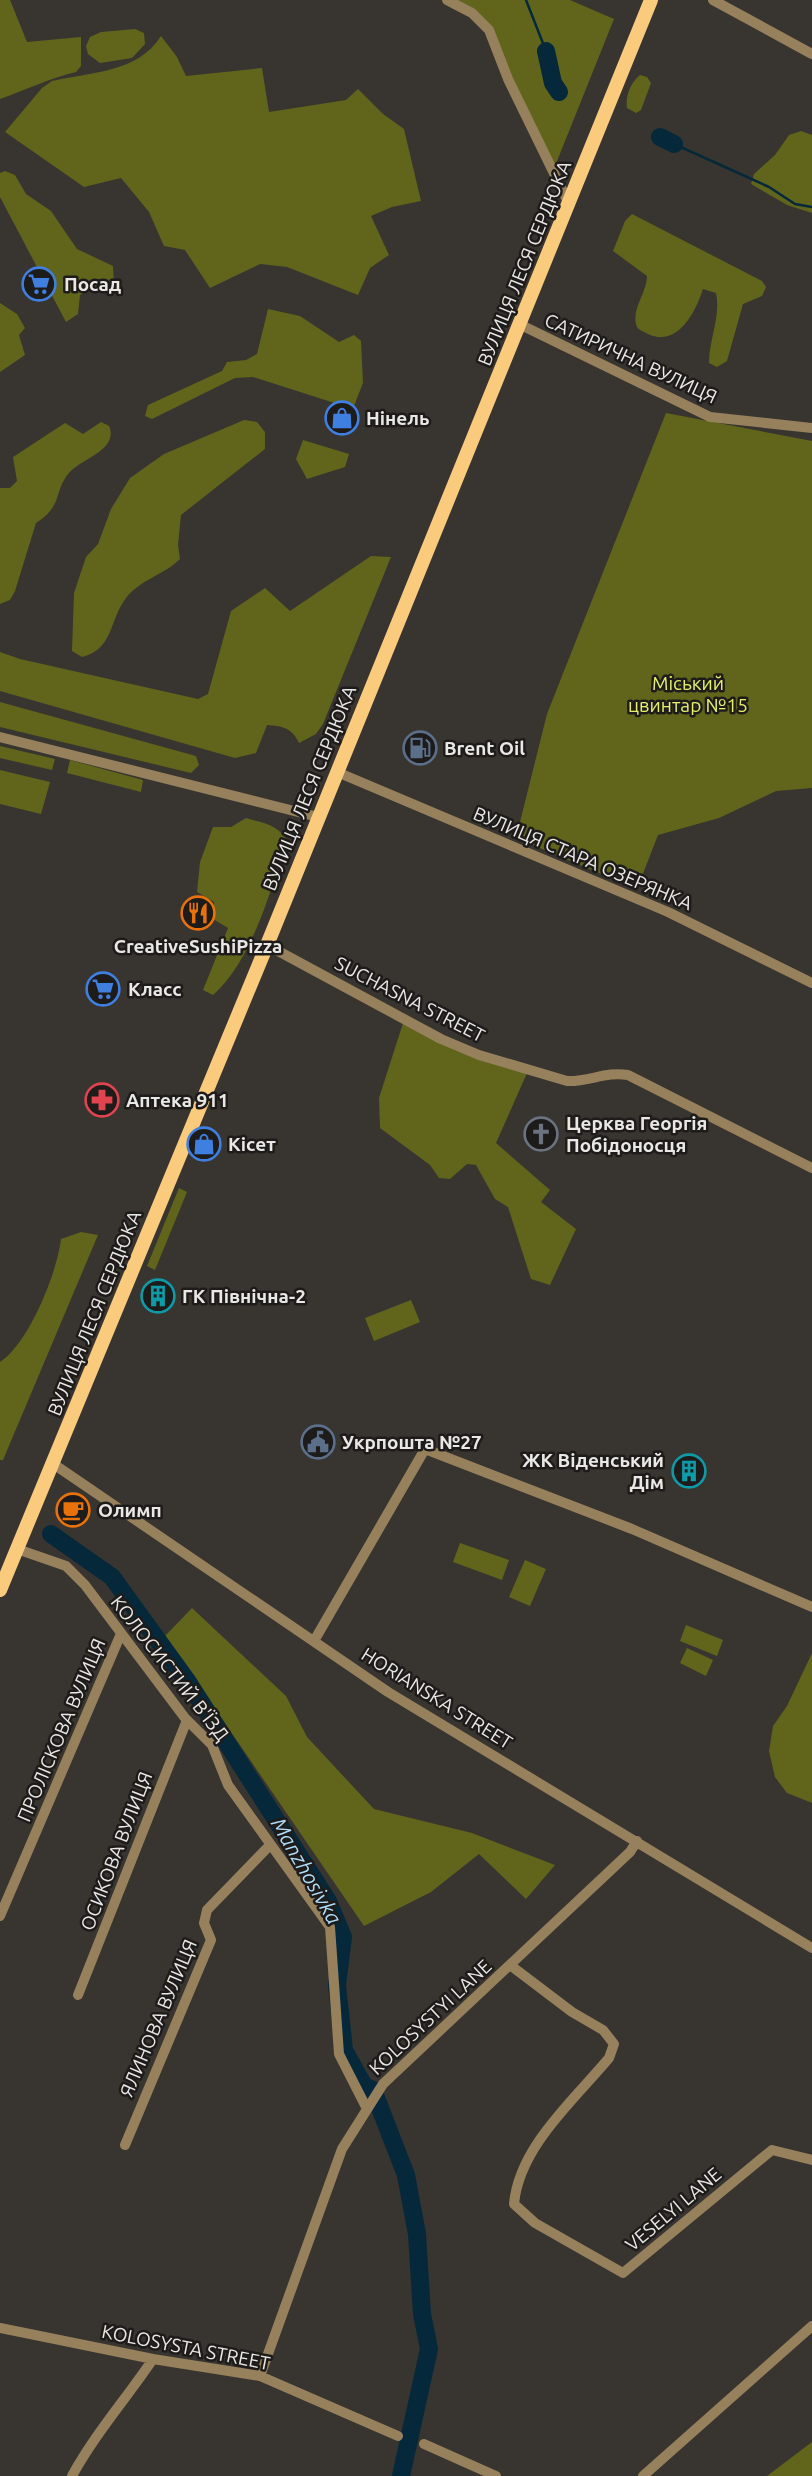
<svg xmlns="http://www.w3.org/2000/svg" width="812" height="2476" font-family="Ubuntu,sans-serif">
  <rect width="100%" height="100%" fill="#383430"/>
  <path fill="#60651b" d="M 0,0 L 10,0 L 27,42 L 81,37 L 81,66 L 76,72 C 50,78 26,90 0,99 Z
    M 447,0 L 570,0 L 614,19 L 553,171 L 489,30 Z
    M 135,29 L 144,33 L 145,44 L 132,58 L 100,63 L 88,54 L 86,46 L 90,37 L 101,32 Z
    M 161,36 L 177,57 L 186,76 L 262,68 L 269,112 L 346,100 L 358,89 L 383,114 L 404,129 L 421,201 L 392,207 L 371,216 L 389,255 L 370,268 L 358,295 L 287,267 L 260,264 L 210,288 L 185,250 L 164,246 L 149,212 L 121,178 L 84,187 L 5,132 L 42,88 L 52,81 C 90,72 138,73 161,36 Z
    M 640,75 L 647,77 L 651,83 L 641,110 L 636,113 L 627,108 C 625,96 631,82 640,75 Z
    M 801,131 L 812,135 L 812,213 L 787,205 L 751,184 L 754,174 L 775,155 L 789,135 Z
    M 5,171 L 15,175 L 26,194 L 51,211 L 77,249 L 113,266 L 114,284 L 91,288 L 80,295 L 78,314 L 66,322 L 0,197 L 0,173 Z
    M 632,214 L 762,281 L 766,287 L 762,296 L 743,304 L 727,361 L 717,367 L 709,363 C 709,339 721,316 716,293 L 703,289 C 696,311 678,348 648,334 C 643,331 637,330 636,324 C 632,308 647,292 647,276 L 613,251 L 625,221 Z
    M 0,303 L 17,314 L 25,328 L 19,335 L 25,355 L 0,372 Z
    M 268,309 L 300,316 L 339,342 L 354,335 L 361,341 L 363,383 L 354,406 L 347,407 L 253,377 L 235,378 L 152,419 L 145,416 L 148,405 L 222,371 L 227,362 L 246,360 L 257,354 Z
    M 666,413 L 812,441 L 812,788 L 776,791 L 719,818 L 658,835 L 637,889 L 516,838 L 547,714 Z
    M 244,420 L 257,422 L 265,432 L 265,449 L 181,515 L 178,545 L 180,559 C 164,575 141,579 126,598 C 109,620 114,649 82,657 L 72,651 L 74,593 L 86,557 L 98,544 L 111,509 L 130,478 L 164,454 Z
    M 101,422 L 109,426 C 119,450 82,458 69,473 C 53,492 64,505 36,523 L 15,591 L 10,600 L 0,604 L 0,488 L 10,488 L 17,481 L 13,457 L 65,423 L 83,434 Z
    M 303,440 L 349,454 L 345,467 L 307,479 L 296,459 Z
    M 371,556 L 391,557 L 323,724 L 316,734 L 299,743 C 292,728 283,726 267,725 L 256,753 L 235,758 L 0,691 L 0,652 L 20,659 L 198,699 L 208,694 L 231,611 L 265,588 L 290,611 Z
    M 0,702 L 196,756 L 199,765 L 191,773 L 0,727 Z
    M 0,746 L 55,759 L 52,770 L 0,758 Z
    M 70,760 L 143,780 L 141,792 L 67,773 Z
    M 0,770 L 50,782 L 41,814 L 0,804 Z
    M 246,818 C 263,823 278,824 287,841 C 271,889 252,961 213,995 L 203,990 L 228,928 L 213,919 L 214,902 L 197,892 L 200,862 L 213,827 L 231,827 Z
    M 403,1023 L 527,1073 L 496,1143 L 550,1190 L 541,1202 L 576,1229 L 550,1285 L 531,1279 L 508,1207 L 495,1199 L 476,1165 L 467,1164 L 450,1179 L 439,1178 L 430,1165 L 380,1128 L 379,1098 Z
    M 179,1188 L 187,1192 L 155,1270 L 147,1266 Z
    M 81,1232 L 98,1235 L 3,1460 L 0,1460 L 0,1362 C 29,1343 57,1273 61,1239 Z
    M 411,1300 L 420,1322 L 374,1341 L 365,1318 Z
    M 460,1543 L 509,1560 L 502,1580 L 453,1562 Z
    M 525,1560 L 546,1569 L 530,1606 L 509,1597 Z
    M 192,1608 L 286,1696 L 307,1737 L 374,1809 L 472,1833 L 555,1865 L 526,1899 L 479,1854 L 431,1892 L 364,1926 L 165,1636 Z
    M 686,1625 L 723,1640 L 717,1656 L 680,1641 Z
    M 687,1648 L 713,1660 L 706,1676 L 680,1663 Z
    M 812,1653 L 812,1803 L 787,1793 L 775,1777 L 769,1751 L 773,1726 L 787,1706 Z
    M 812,2442 L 812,2476 L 767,2476 Z"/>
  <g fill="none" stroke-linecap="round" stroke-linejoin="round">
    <path stroke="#05293b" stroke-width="2.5" d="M 526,0 L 546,51
      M 674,144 L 769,187 L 795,204 L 812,207"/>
    <path stroke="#05293b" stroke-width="18" d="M 546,51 L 553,83 L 559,92
      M 660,137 L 674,144
      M 51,1534 L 112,1577 L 188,1682 L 328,1901 L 343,1937 L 337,1985 L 344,2050 L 364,2086 L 373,2090 L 406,2175 L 417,2234 L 422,2314 L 429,2349 L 401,2476"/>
    <path stroke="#97805c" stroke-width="10" d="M 447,0 L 472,13 L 489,30 L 508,79 L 569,204
      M 713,0 L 812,54
      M 519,324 L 710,417 L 812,428
      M 0,737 L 318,817
      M 337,772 L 668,912 L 812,983
      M 267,945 L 441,1039 L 479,1055 L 567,1081 C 589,1082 606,1071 628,1075 L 812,1168
      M 52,1463 L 388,1692 L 812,1948
      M 17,1549 L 66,1566 L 85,1585 L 185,1718 L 212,1745 L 228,1785 L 330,1927 L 339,2054 L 366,2107
      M 314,1641 L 425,1449 L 632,1529 L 812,1607
      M 0,1916 L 120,1636
      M 510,1965 L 572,2012 L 603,2030 L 614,2044 L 609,2058 C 574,2100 519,2147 514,2204 L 535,2223 L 623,2273 L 772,2150 L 812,2160
      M 78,1995 L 187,1720
      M 125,2145 L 211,1940 L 204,1923 L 207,1910 L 270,1845
      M 0,2328 L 153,2359 L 260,2376 L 398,2436
      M 260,2376 L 342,2149 L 383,2084 L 630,1852 L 637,1841
      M 424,2444 L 496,2476
      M 72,2476 C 95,2434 126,2399 153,2359
      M 643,2476 L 812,2326"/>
    <path stroke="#faca7d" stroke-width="14" d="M 0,1590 L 267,945 L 651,0"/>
  </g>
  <defs>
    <symbol id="supermarket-ring" viewBox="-11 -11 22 22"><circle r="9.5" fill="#1e1c1a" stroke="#3f7fe0" stroke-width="1.5"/><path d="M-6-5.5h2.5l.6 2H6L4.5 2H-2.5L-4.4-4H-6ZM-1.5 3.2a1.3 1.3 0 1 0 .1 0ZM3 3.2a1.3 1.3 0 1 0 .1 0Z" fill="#3f7fe0"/></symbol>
    <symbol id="shop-ring" viewBox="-11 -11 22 22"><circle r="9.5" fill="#1e1c1a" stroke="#3f7fe0" stroke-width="1.5"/><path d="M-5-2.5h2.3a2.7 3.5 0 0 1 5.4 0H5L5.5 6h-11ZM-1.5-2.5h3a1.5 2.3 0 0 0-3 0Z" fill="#3f7fe0"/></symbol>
    <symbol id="fuel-ring" viewBox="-11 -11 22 22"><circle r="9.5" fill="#1e1c1a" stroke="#5c6f8a" stroke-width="1.5"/><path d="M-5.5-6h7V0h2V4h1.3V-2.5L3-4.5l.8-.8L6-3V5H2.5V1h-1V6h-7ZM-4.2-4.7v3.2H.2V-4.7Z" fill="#5c6f8a"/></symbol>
    <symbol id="restaurant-ring" viewBox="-11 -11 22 22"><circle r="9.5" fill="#1e1c1a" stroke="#e8710a" stroke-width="1.5"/><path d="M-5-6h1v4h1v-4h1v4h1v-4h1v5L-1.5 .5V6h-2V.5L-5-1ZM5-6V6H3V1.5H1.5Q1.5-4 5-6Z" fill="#e8710a"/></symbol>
    <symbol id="pharmacy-ring" viewBox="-11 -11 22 22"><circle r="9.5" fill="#1e1c1a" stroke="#e0444e" stroke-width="1.5"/><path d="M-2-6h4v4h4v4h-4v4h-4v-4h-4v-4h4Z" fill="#e0444e"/></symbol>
    <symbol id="church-ring" viewBox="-11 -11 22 22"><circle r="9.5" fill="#1e1c1a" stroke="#6b7280" stroke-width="1.5"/><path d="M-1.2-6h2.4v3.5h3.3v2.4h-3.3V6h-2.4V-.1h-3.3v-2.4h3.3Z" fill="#6b7280"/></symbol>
    <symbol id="building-ring" viewBox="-11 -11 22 22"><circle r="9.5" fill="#1e1c1a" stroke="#0f9aa8" stroke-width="1.5"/><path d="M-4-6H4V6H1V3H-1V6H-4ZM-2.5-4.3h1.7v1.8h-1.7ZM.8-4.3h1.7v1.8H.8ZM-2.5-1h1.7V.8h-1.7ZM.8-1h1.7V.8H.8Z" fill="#0f9aa8"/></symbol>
    <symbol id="civic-ring" viewBox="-11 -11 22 22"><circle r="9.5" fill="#1e1c1a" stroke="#5c6f8a" stroke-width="1.5"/><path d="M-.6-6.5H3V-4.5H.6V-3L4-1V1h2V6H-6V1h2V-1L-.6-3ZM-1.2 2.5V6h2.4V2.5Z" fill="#5c6f8a"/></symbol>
    <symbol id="cafe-ring" viewBox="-11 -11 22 22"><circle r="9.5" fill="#1e1c1a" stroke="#e8710a" stroke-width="1.5"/><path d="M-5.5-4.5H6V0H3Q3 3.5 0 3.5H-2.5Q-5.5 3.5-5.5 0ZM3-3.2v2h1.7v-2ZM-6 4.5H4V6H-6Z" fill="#e8710a"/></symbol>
  </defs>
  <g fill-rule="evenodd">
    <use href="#supermarket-ring" x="20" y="265" width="38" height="38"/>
    <use href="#shop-ring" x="323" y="399" width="38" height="38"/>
    <use href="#fuel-ring" x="401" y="729" width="38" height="38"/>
    <use href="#restaurant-ring" x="179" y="894" width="38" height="38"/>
    <use href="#supermarket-ring" x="84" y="970" width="38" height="38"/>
    <use href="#pharmacy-ring" x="83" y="1081" width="38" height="38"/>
    <use href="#church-ring" x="522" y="1115" width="38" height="38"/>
    <use href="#shop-ring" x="185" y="1125" width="38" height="38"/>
    <use href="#building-ring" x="139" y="1277" width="38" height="38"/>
    <use href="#civic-ring" x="299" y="1423" width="38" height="38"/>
    <use href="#building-ring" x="670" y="1452" width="38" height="38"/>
    <use href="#cafe-ring" x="54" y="1491" width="38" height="38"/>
  </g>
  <g text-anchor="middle" stroke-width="5" stroke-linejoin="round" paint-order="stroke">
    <g font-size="19" fill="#eae8e5" stroke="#1e1c1a">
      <text transform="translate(524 263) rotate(-68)" y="7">ВУЛИЦЯ ЛЕСЯ СЕРДЮКА</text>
      <text transform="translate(631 358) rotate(25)" y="7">САТИРИЧНА ВУЛИЦЯ</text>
      <text transform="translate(309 788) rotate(-68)" y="7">ВУЛИЦЯ ЛЕСЯ СЕРДЮКА</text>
      <text transform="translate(583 858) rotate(23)" y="7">ВУЛИЦЯ СТАРА ОЗЕРЯНКА</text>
      <text transform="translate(410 999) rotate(27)" y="7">SUCHASNA STREET</text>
      <text transform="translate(94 1313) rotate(-68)" y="7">ВУЛИЦЯ ЛЕСЯ СЕРДЮКА</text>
      <text transform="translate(170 1668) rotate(52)" y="7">КОЛОСИСТИЙ В'ЇЗД</text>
      <text transform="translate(437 1698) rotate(32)" y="7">HORIANSKA STREET</text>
      <text transform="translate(61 1730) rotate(-67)" y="7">ПРОЛІСКОВА ВУЛИЦЯ</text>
      <text transform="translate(116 1851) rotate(-69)" y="7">ОСИКОВА ВУЛИЦЯ</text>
      <text transform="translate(430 2017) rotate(-43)" y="7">KOLOSYSTYI LANE</text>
      <text transform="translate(158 2018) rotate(-67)" y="7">ЯЛИНОВА ВУЛИЦЯ</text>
      <text transform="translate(673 2209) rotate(-40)" y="7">VESELYI LANE</text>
      <text transform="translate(186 2347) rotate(11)" y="7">KOLOSYSTA STREET</text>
    </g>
    <g font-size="19" font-weight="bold" fill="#eae8e5" stroke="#1e1c1a" text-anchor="start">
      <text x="64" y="291">Посад</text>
      <text x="366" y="425">Нінель</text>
      <text x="444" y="755">Brent Oil</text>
      <text x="198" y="953" text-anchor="middle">CreativeSushiPizza</text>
      <text x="128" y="996">Класс</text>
      <text x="126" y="1107">Аптека 911</text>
      <text x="566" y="1130">Церква Георгія<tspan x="566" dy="22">Побідоносця</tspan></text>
      <text x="228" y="1151">Кісет</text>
      <text x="182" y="1303">ГК Північна-2</text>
      <text x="342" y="1449">Укрпошта №27</text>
      <text x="664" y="1467" text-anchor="end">ЖК Віденський<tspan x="664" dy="22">Дім</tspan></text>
      <text x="98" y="1517">Олимп</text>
    </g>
    <g font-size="19" fill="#e6ef67" stroke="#1e1c1a">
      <text x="688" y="690">Міський<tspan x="688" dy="22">цвинтар №15</tspan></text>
    </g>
    <g font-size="21" font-style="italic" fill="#aedefb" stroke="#1e1c1a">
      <text transform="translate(306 1871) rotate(60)" y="7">Manzhosivka</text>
    </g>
  </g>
</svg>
